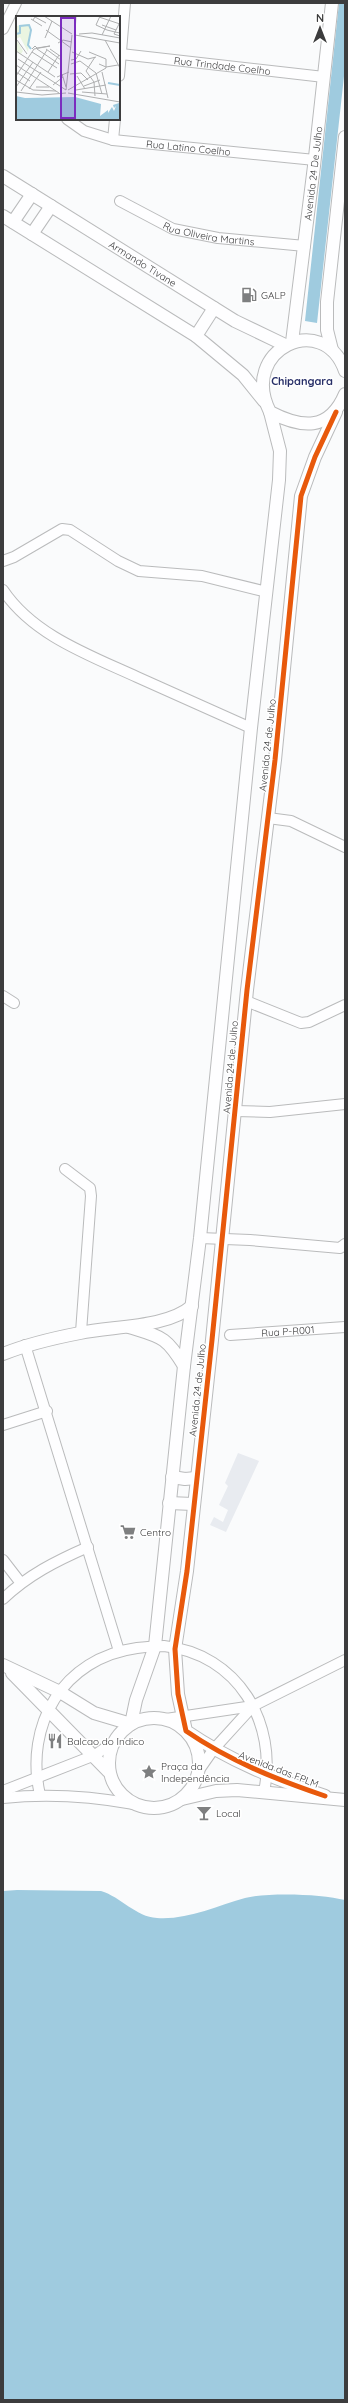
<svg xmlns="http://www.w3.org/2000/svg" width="348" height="2403" font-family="Quicksand,sans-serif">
  <rect width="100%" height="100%" fill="#fafbfc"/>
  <path fill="#e8ebf0" d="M 238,1453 L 259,1461 L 226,1532 L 210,1525 L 214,1517 L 223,1522 L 228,1510 L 219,1505 L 228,1486 L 225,1483 Z"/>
  <path fill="#9fcbdf" d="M 339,3 L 345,3 L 345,67 L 317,323 L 305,321 Z
    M 17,1890 L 101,1891 C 121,1897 136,1917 157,1918 C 188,1920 216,1906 245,1898 C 269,1892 322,1894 345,1900 L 345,2400 L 3,2400 L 3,1891 Z"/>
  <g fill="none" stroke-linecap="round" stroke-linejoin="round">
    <defs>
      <g id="minor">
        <path d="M 3,29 L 16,3"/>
        <path id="s1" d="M 121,54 L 324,77"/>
        <path d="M 119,76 L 125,3"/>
        <path id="s2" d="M 67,119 L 84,131 L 113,140 L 315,160"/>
        <path d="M 113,140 L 115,119"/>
        <path id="s3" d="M 120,201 L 173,229 L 218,238 L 305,246"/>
        <path d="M 3,561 L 14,557 L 62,529 L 70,530 L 118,561 L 139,571 L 202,576 L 267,592"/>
        <path d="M 3,590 C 33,635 89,655 137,677 C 175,694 213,711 251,728"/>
        <path d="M 268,818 L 291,821 L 345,847"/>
        <path d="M 3,996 L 14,1003"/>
        <path d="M 246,1001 L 301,1023 L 309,1022 L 345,1005"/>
        <path d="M 235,1111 L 270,1112 L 345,1104"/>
        <path d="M 65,1169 L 90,1188 L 91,1196 L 81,1332"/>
        <path d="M 200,1238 L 250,1240 L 340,1248 L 345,1244"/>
        <path id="s4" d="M 230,1335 L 345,1327"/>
        <path d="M 25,1345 L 119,1651"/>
        <path d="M 3,1425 L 47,1411"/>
        <path d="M 3,1560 L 20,1582"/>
        <path d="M 3,1599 C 28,1575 56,1561 88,1547"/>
        <path d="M 166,1719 L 253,1706 L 345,1660"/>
        <path d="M 199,1770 L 213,1750 L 253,1706"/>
        <path d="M 3,1791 L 95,1755 L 112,1743"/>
        <path d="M 40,1795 C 24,1725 63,1658 137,1648 C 146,1647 155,1646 164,1646 C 238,1654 278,1723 264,1792"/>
        <path d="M 3,1798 C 48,1793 90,1796 134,1804"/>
      </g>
      <g id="tertiary">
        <path id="s5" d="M 3,176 L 235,321 L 285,345"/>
        <path d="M 3,216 L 196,336 L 243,375 L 264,401"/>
        <path d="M 13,222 L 32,194"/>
        <path d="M 32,234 L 51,206"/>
        <path d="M 196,336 L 214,308"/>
        <path id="s6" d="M 292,342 L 314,166 L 332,3"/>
        <path d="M 332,350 L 327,330 L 327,302 L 345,137"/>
        <path d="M 345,371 C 324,310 238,349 270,412 C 301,428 329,432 345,394"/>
        <path d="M 129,1327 C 161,1337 166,1336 184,1366"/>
        <path d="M 3,1354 C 28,1344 54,1338 80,1333 C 113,1326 167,1328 192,1306"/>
        <path d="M 172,1477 L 185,1479 L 196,1478"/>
        <path d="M 169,1503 L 193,1504"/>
        <path d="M 3,1665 L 60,1692 L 94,1713 L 131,1724 L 136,1700 L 155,1646 L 184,1366 L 200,1238 L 251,728 L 279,480 L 280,451 L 270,412"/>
        <path d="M 12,1673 L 108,1771"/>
        <circle cx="154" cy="1763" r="45"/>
        <path d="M 325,1796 C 275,1779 230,1761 186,1731 L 178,1694 L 175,1649 L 187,1571 L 212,1340 L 247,990 L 275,760 L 301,496 L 315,457 L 336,412"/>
        <path d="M 182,1799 L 216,1791 L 237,1790 L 345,1800"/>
      </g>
    </defs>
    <use href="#minor" stroke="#babbbc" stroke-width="12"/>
    <use href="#tertiary" stroke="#babbbc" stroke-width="14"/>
    <use href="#minor" stroke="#fefeff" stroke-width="10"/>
    <use href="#tertiary" stroke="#fefeff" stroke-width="12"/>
    <defs>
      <path id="cycleway" d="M 325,1796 C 275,1779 230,1761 186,1731 L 178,1694 L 175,1649 L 187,1571 L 212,1340 L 247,990 L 275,760 L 301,496 L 315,457 L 336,412"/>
    </defs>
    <use href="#cycleway" stroke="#fff" stroke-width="8"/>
    <use href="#cycleway" stroke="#e8590c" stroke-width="5"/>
  </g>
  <defs>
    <symbol id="fuel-bare" viewBox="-9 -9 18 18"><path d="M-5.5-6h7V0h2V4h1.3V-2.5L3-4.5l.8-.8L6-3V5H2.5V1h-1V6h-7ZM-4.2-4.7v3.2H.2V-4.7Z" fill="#7e7f80" stroke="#fff" stroke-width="2.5" paint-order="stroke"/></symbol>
    <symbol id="supermarket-bare" viewBox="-9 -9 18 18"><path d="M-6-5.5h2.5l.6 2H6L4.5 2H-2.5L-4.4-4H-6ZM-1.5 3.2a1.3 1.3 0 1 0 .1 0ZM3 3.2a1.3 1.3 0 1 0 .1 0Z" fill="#7e7f80" stroke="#fff" stroke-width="2.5" paint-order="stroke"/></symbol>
    <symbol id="restaurant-bare" viewBox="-9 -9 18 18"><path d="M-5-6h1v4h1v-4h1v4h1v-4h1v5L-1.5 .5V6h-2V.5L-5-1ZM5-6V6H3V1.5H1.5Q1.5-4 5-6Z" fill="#7e7f80" stroke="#fff" stroke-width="2.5" paint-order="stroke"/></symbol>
    <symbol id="sight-bare" viewBox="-9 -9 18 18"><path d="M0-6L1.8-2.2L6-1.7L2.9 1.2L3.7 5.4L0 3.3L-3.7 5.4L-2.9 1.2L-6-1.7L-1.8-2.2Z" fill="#7e7f80" stroke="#fff" stroke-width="2.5" paint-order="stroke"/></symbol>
    <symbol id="bar-bare" viewBox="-9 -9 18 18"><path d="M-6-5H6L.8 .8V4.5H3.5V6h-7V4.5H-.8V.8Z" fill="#7e7f80" stroke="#fff" stroke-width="2.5" paint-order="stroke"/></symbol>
  </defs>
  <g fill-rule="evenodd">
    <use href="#fuel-bare" x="238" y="284" width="22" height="22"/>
    <use href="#supermarket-bare" x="117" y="1521" width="22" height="22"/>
    <use href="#restaurant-bare" x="44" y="1730" width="22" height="22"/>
    <use href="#sight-bare" x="138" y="1761" width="22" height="22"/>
    <use href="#bar-bare" x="193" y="1802" width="22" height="22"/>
  </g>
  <g text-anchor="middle" stroke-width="3" stroke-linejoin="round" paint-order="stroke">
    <g font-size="10" fill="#3c3c3d" stroke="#fff">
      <text dy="4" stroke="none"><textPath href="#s1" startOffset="102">Rua Trindade Coelho</textPath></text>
      <text dy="4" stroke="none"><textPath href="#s2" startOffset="127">Rua Latino Coelho</textPath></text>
      <text dy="4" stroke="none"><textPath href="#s6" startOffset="170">Avenida 24 De Julho</textPath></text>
      <text dy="4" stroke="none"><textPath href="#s3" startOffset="96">Rua Oliveira Martins</textPath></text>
      <text dy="4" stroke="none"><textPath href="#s5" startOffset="165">Armando Tivane</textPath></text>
      <text transform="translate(267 745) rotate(-84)" y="4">Avenida 24 de Julho</text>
      <text transform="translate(230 1067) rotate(-85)" y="4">Avenida 24 de Julho</text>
      <text dy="4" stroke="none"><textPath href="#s4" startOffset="58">Rua P-R001</textPath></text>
      <text transform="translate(197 1390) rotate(-84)" y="4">Avenida 24 de Julho</text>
      <text transform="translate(279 1769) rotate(21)" y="4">Avenida das FPLM</text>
    </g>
    <g font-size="10" fill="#3c3c3d" stroke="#fff" text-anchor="start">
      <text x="261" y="299">GALP</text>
      <text x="140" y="1536">Centro</text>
      <text x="67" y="1745">Balcao do Indico</text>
      <text x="161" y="1770">Praça da<tspan x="161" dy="12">Independência</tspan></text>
      <text x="216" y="1817">Local</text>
    </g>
    <g font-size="11" font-weight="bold" fill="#272f68" stroke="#fff">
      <text x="302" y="385">Chipangara</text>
    </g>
  </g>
  <g transform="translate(16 16)">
    <rect width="104" height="104" fill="#fafbfc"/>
    <path d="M 12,8 L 15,14 L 12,36 L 4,21 L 0,23 L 7,35 L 5,38 L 0,35 L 0,10 Z" fill="#eaf5e1"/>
    <path d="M 0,80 L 9,82 L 59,81 L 85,88 L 84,100 L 92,94 L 92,97 L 96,91 L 98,95 L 100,90 L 98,92 L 97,89 L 103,87 L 104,104 L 0,104 Z" fill="#9fcbdf"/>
    <path fill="none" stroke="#9fcbdf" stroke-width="2" d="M 0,18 L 4,17 L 4,10 L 13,9 L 15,14 L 12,29 L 15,33M 92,67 L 104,69"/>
    <path fill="none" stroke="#aeafb0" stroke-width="1" d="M 28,0 L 56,18M 84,0 L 80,9 L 91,14 L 99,16 L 104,6M 83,1 L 104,8M 15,3 L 26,10M 17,4 L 19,1 L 30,7M 86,9 L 100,14M 30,14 L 55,32M 59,16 L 60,0M 104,17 L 99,16 L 98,18 L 104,20M 63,18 L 76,17 L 104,22M 59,19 L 104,27M 86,19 L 95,0M 29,22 L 36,5M 1,24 L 11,38M 89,24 L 104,52M 42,27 L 47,24 L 56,26M 21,33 L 43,48M 30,33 L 45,44M 34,33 L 44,40M 0,35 L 39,61M 16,36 L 41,52M 56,36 L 72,43 L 80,41M 2,43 L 50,74 L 56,19M 55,44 L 60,43 L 65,35M 55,48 L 64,45 L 80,57 L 86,78M 83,48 L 90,51 L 102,49M 0,49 L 43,77M 0,56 L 14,65M 32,56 L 43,39M 86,56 L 92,82M 46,58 L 50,71M 54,58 L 65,57 L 72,64M 0,60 L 18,33 L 34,30 L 21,32 L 19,30 L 16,33M 61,60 L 69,73M 41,61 L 53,56M 0,64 L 17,74 L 40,75M 37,69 L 47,61M 68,70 L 84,64M 0,71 L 17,46M 20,71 L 33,71M 13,73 L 25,56M 52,74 L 90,52 L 90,43 L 73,36M 60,74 L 90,69M 5,75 L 31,34M 0,76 L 26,79 L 50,77M 66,76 L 91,78M 52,77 L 104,86M 79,80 L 78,66 L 70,55 L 79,41"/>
    <path fill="#7b2cbf" fill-opacity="0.15" stroke="#7b2cbf" stroke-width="2" d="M 45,2 L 59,2 L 59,102 L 45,102 Z"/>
    <rect width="104" height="104" fill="none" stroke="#3c3c3d" stroke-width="2"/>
  </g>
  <rect width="348" height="2403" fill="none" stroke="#3c3c3d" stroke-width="8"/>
  <g transform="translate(320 28)" stroke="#ffffff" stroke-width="3" paint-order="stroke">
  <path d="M0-3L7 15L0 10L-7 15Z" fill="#3c3c3d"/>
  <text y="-6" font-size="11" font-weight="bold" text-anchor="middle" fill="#3c3c3d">N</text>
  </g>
</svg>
